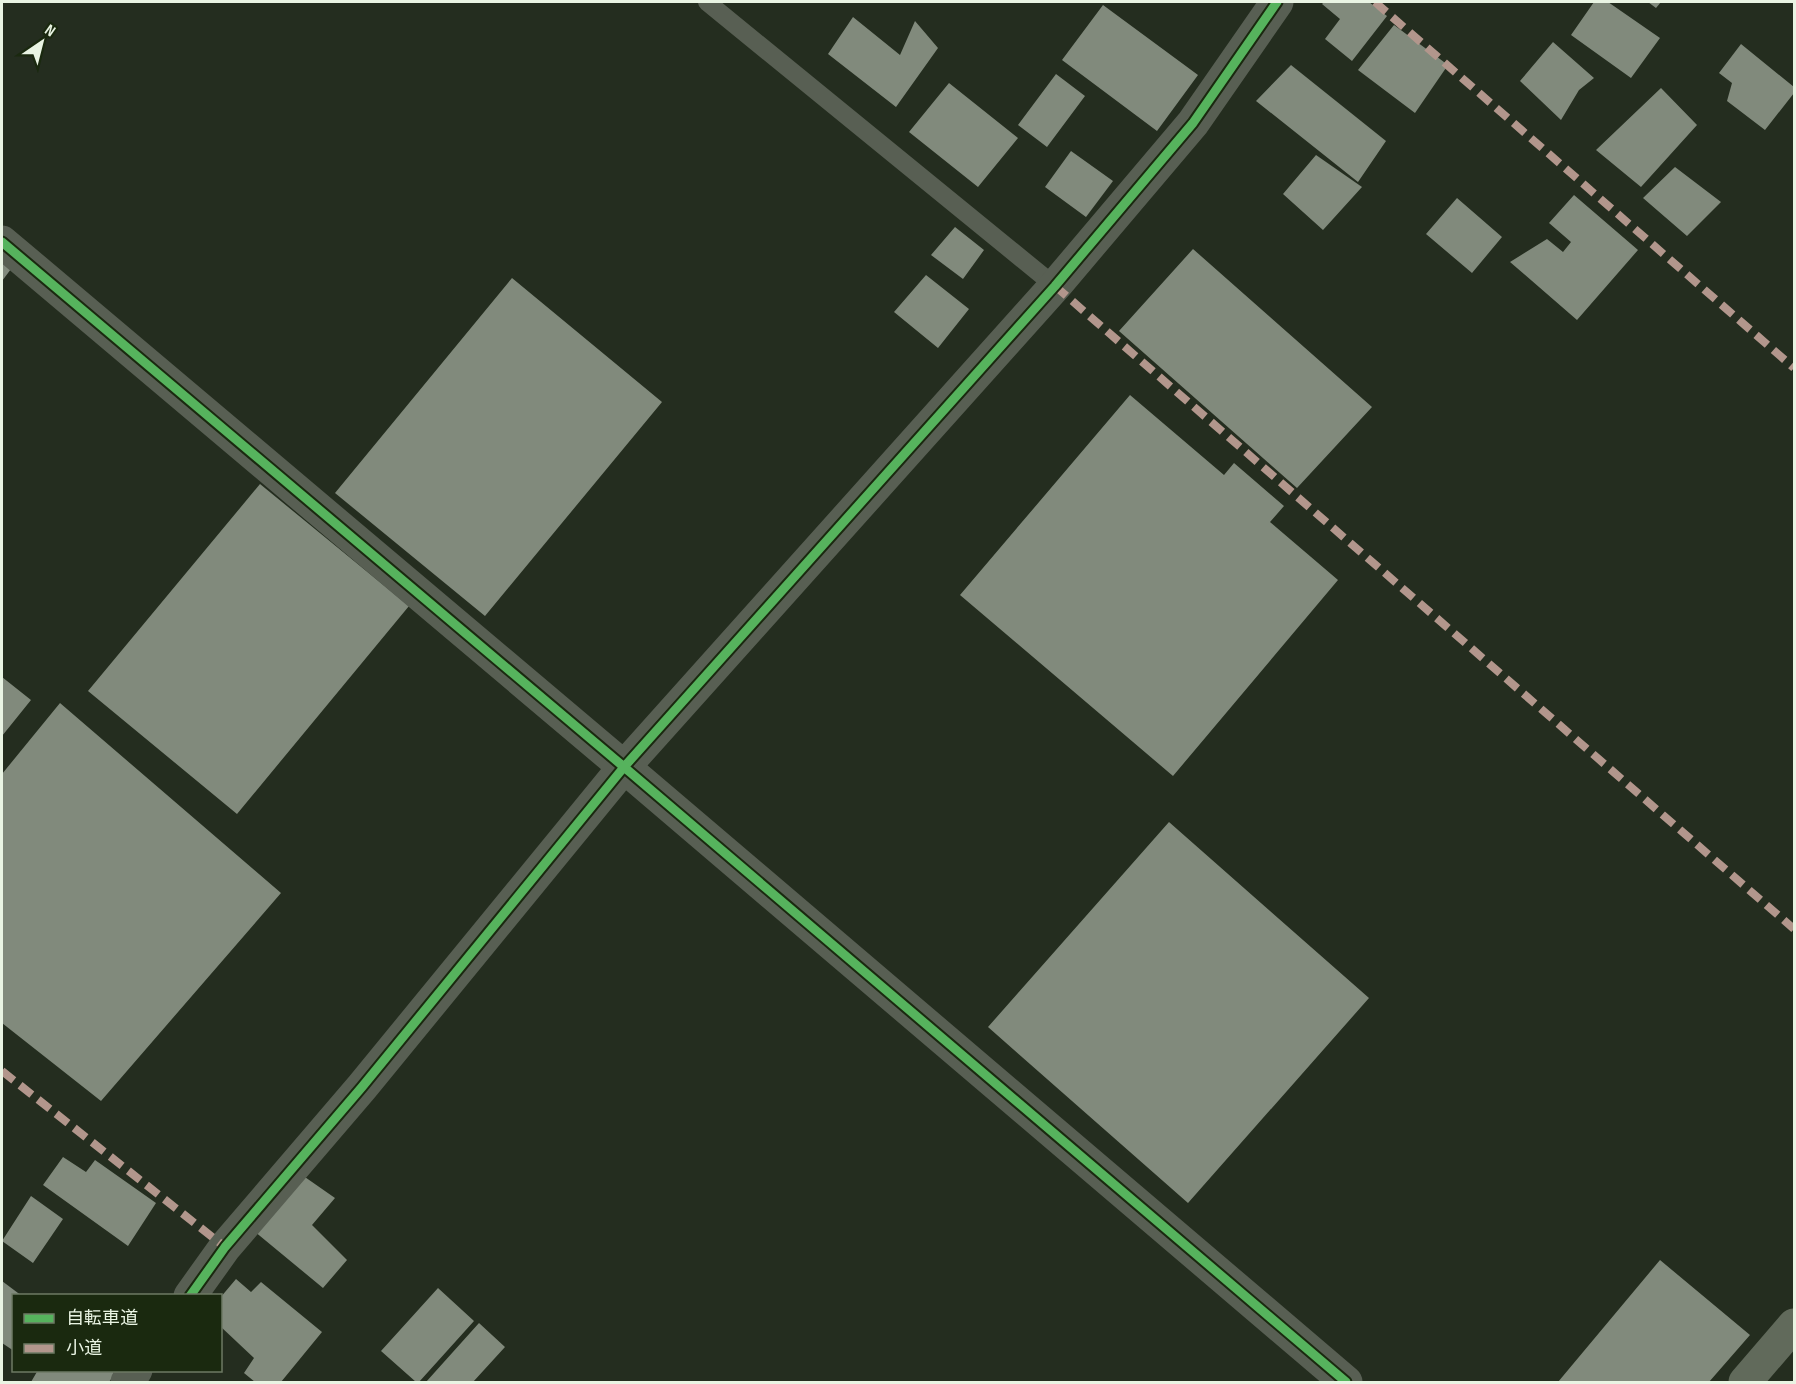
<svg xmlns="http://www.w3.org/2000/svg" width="1796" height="1384" font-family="'Sofia Sans Condensed','Noto Sans JP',sans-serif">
  <rect width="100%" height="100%" fill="#242d1f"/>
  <path fill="#818a7c" d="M 1324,2 L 1369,2 L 1387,16 L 1352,61 L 1325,39 L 1340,19 L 1322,4 Z
    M 1594,2 L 1608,2 L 1660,38 L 1631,78 L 1571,35 Z
    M 1648,2 L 1661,2 L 1656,8 Z
    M 1103,5 L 1198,75 L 1157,131 L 1062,60 Z
    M 853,17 L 900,55 L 915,21 L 938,48 L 896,107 L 828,54 Z
    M 1394,25 L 1448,65 L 1415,113 L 1358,70 Z
    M 1553,42 L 1594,78 L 1579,90 L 1561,120 L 1520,81 Z
    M 1741,44 L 1794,87 L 1794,93 L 1765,130 L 1727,101 L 1732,83 L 1719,73 Z
    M 1291,65 L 1386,141 L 1358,182 L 1256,101 Z
    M 1056,74 L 1085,96 L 1047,147 L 1018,125 Z
    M 949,83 L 1018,138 L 978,187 L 909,132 Z
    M 1661,88 L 1697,125 L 1641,187 L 1596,150 Z
    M 1071,151 L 1113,181 L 1086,217 L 1045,187 Z
    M 1316,155 L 1362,187 L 1323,230 L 1283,194 Z
    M 1675,167 L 1721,202 L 1687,236 L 1643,198 Z
    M 1574,195 L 1638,250 L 1577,320 L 1510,262 L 1547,239 L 1563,252 L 1571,242 L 1549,223 Z
    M 1457,198 L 1502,237 L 1472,273 L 1426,234 Z
    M 955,227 L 984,250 L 963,279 L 931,255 Z
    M 1193,249 L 1372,407 L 1297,488 L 1119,331 Z
    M 2,254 L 11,269 L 2,281 Z
    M 926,275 L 969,309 L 938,348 L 894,312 Z
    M 512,278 L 662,402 L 485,616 L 335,493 Z
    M 1130,395 L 1224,475 L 1234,463 L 1284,506 L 1270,522 L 1338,580 L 1173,776 L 960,595 Z
    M 260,484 L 409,606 L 237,814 L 88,691 Z
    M 2,677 L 31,700 L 2,736 Z
    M 60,703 L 281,893 L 101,1101 L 2,1023 L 2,774 Z
    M 1169,822 L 1369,998 L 1188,1203 L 988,1027 Z
    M 63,1157 L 86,1172 L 95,1160 L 156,1203 L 128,1246 L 43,1185 Z
    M 302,1175 L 335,1198 L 312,1225 L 347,1260 L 323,1288 L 254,1231 Z
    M 31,1196 L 63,1219 L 33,1263 L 2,1241 Z
    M 1660,1260 L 1750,1335 L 1709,1382 L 1558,1382 Z
    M 236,1279 L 251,1292 L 261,1282 L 322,1332 L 281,1382 L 255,1382 L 244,1373 L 254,1358 L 220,1326 L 220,1298 Z
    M 2,1281 L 22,1296 L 14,1296 L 14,1351 L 2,1343 Z
    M 438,1288 L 474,1321 L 419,1382 L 416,1382 L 381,1351 Z
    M 479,1323 L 505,1347 L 473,1382 L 426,1382 Z
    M 38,1370 L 111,1370 L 115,1374 L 109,1382 L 31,1382 Z"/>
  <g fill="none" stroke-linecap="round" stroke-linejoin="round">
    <path stroke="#585f53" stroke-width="18" d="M 707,2 L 1055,286"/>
    <path stroke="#585f53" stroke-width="33" d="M 2,242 L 624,767 L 1346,1382
      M 190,1296 L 225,1247 L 362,1087 L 624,767 L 1055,286 L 1193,123 L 1277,2
      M 127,1382 L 136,1370"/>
    <path stroke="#616a5b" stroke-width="33" d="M 1745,1382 L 1794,1325"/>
    <path stroke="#b2968c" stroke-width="8" stroke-dasharray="15 8" stroke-linecap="butt" d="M 1375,2 L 1794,368
      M 1055,286 L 1794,929
      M 2,1071 L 225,1247"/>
    <defs>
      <path id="cycleway" d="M 2,242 L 624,767 L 1346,1382
        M 190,1296 L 225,1247 L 362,1087 L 624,767 L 1055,286 L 1193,123 L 1277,2"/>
    </defs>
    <use href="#cycleway" stroke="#1a290f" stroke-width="13"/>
    <use href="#cycleway" stroke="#56b35d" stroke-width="9"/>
  </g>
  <rect width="1796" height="1384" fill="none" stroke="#e9f4e3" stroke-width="6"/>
  <rect x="12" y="1294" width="210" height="78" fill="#1a290f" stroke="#6d7a64" stroke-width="1.5"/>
  <rect x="24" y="1314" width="30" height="9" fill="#56b35d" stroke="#6d7a64" stroke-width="1.5"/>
  <text x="66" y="1324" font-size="18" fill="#e9f4e3">自転車道</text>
  <rect x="24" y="1344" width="30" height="9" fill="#b2968c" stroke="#6d7a64" stroke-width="1.5"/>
  <text x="66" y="1354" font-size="18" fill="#e9f4e3">小道</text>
  <g transform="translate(42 42) rotate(35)" stroke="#1a290f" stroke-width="4.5" paint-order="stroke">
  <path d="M0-4.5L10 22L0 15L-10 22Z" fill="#e9f4e3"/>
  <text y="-9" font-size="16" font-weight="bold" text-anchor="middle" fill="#e9f4e3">N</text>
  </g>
</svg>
